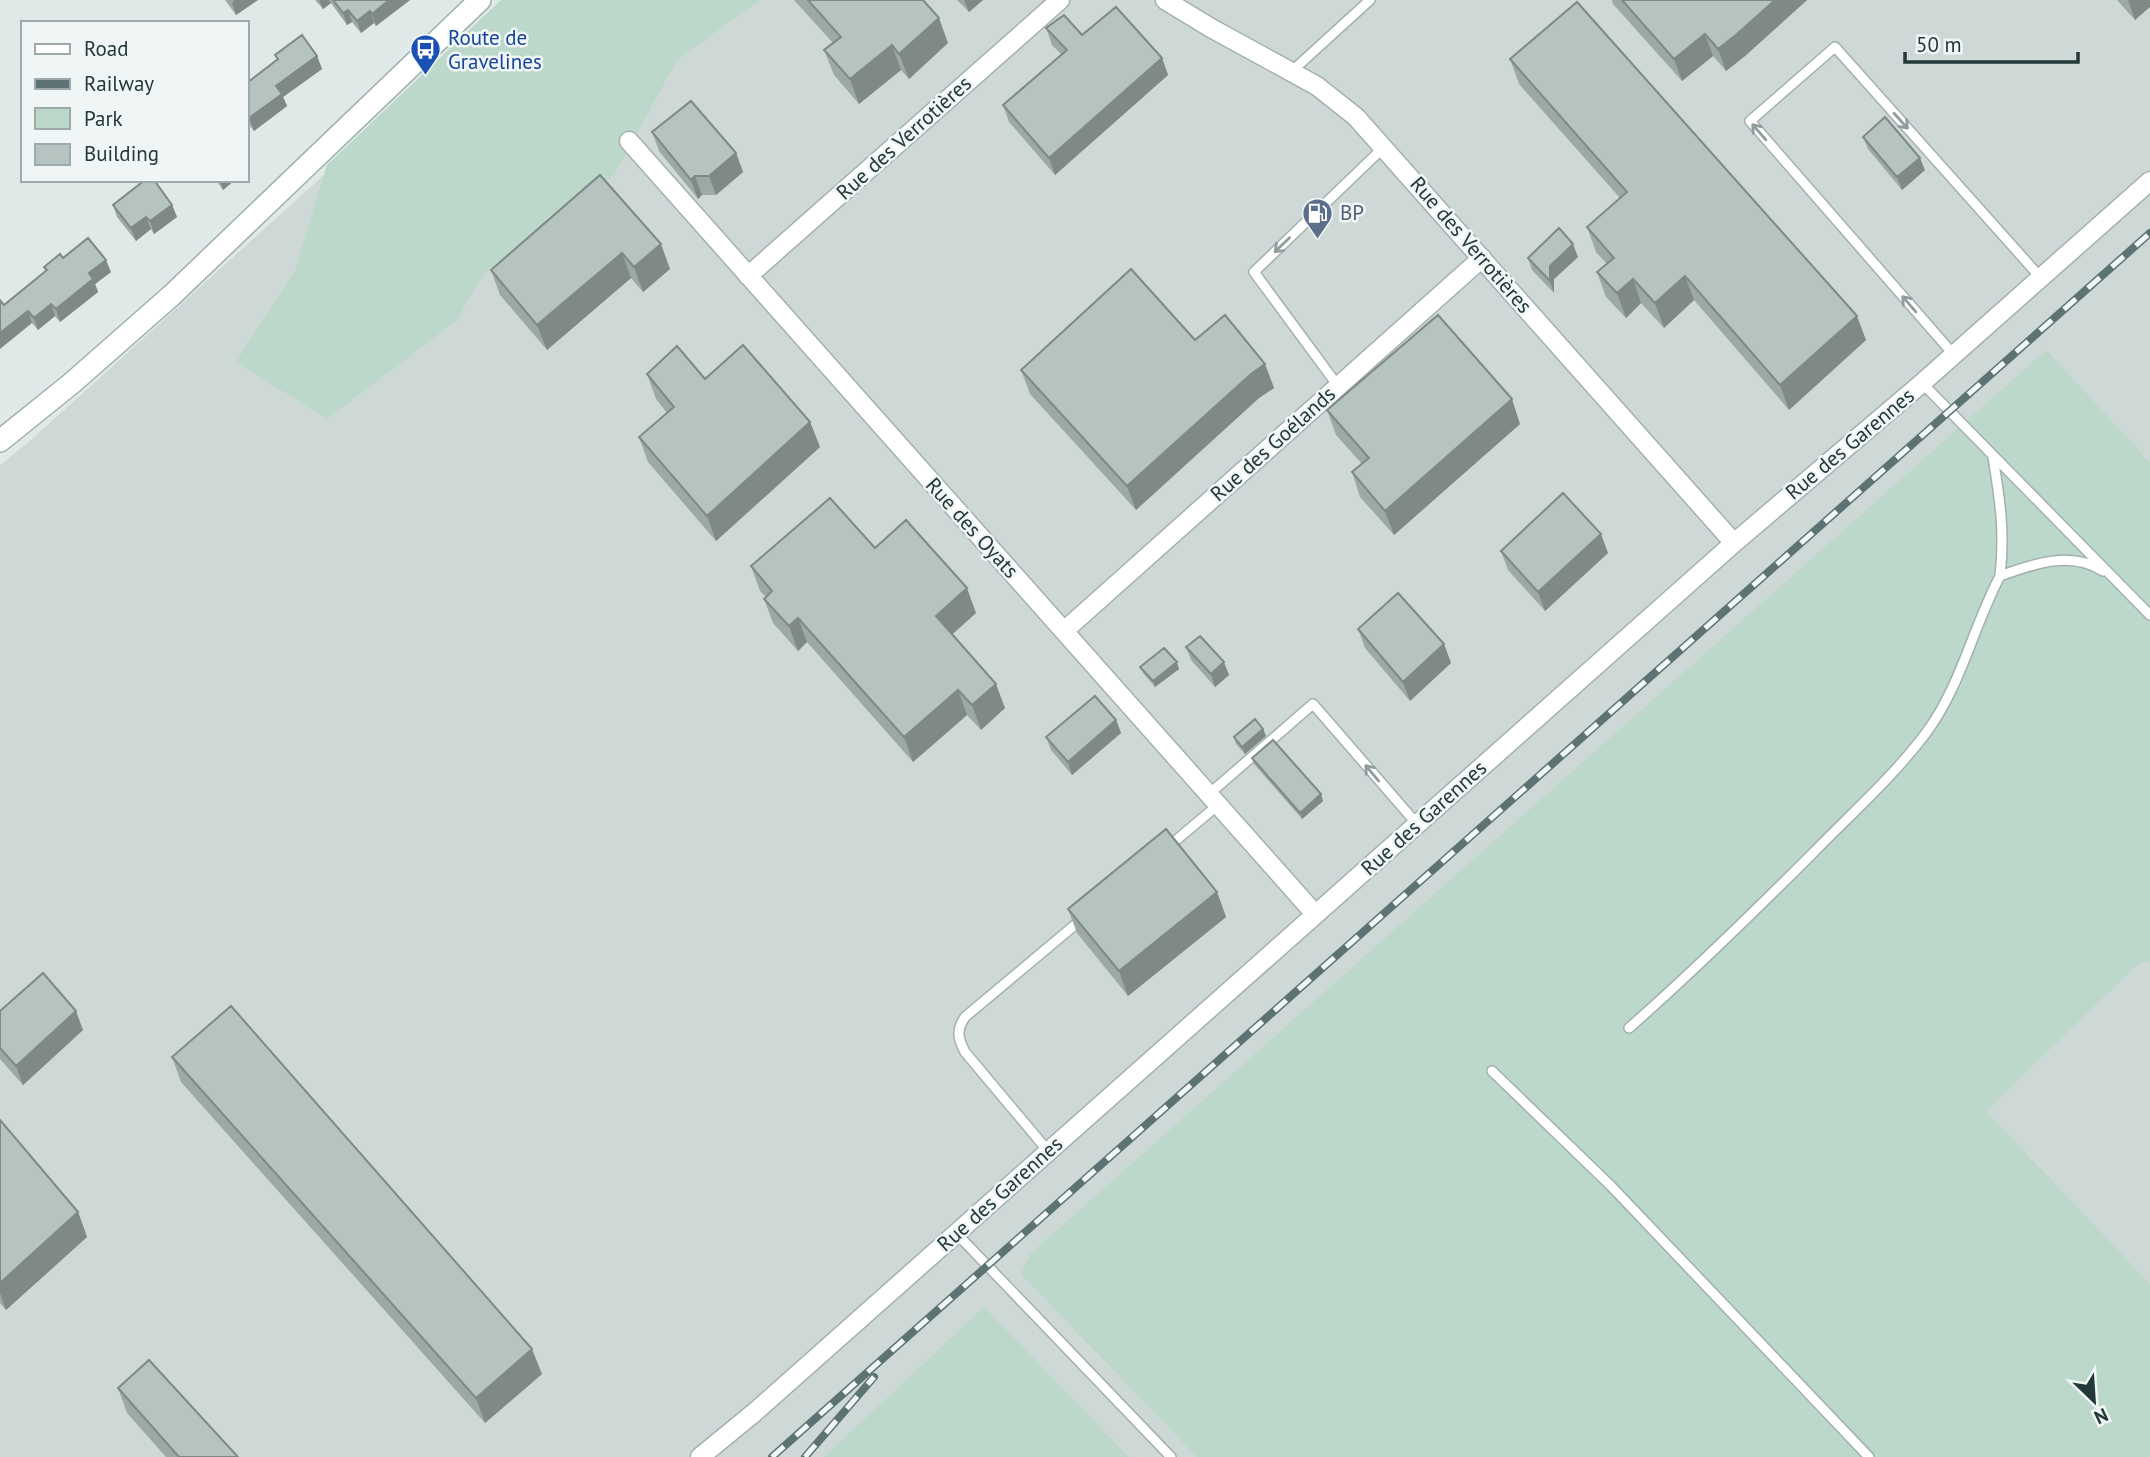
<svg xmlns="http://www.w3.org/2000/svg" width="2150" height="1457" font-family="'PT Sans',sans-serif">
  <rect width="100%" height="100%" fill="#e0e9e8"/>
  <path fill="#ced9d7" d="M 517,0 L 2150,0 L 2150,1457 L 0,1457 L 0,465 L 30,441 Z"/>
  <path fill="#bbd8cb" d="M 501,0 L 760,0 L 677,60 L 615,174 L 483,275 L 456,321 L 327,419 L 236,362 L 295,270 L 327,165 Z
    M 2046,350 L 2150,462 L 2150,962 L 2140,962 L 1986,1111 L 2150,1284 L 2150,1457 L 1197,1457 L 1021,1274 L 1030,1254 Z
    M 984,1307 L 1129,1457 L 824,1457 Z"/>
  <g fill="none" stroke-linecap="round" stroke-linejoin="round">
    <defs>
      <path id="lane" d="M 1291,72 L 1370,0
        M 1954,355 L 1750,121 L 1835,47 L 2041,278
        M 1922,383 L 2150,615
        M 1338,386 L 1254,272 L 1384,147
        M 1993,457 C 2000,500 2005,532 2000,576 C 2033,564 2071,550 2103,571
        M 1209,794 L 1313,704 L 1417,824
        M 1168,847 L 1218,805
        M 1629,1028 C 1693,972 1753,913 1813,853 C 1851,814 1893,777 1926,733 C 1961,686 1973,627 2000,576
        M 1492,1071 L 1611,1186 L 1869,1457
        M 1048,1151 L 965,1052 C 958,1039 956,1030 965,1017 L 1082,919
        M 956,1233 L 1171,1457"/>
      <path id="street" d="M 1165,0 L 1211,28 L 1317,86 L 1356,117 L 1734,543
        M 629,141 L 1315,914
        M 748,276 L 1060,0
        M 1064,631 L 1482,258
        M 700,1457 L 755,1412 L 1734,543 L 1922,383 L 2150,181"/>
      <path id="secondary" d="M 0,441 L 72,383 L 172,295 L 480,0"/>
    </defs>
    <use href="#lane" stroke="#a4b0b0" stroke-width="12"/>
    <use href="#street" stroke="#a4b0b0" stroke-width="21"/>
    <use href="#secondary" stroke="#9eb1af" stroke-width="24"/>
    <use href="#lane" stroke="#fff" stroke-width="9"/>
    <use href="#street" stroke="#fff" stroke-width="18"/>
    <use href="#secondary" stroke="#fff" stroke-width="21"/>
    <defs>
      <path id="rail" d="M 772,1457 L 2150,233
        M 805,1457 L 874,1377"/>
    </defs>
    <use href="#rail" stroke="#5d7373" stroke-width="8"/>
    <use href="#rail" stroke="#f0f6f5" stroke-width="5" stroke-dasharray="16" stroke-linecap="butt"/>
  </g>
  <path fill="#9da9a6" d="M 225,0 L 258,0 L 236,15 Z
    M 315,0 L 410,0 L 376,26 L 374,23 L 361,33 L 352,22 L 347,25 L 331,3 L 323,9 Z
    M 794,0 L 923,0 L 948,43 L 909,79 L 901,70 L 859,104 L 834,75 L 824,50 L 833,43 Z
    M 957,0 L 983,0 L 969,12 Z
    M 1612,0 L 1807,0 L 1745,56 L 1726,71 L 1713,56 L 1682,81 L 1613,4 Z
    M 2117,0 L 2150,0 L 2135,20 Z
    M 1046,28 L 1082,35 L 1162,58 L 1168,75 L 1055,175 L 1009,122 L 1003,105 L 1061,54 L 1052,45 Z
    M 275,55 L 317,56 L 322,69 L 283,97 L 287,106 L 254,131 L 247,122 L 247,83 L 277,59 Z
    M 1510,59 L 1866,340 L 1789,410 L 1694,300 L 1664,328 L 1641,303 L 1626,318 L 1606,297 L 1597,272 L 1607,264 L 1596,252 L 1587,227 L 1620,198 L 1519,84 Z
    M 652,132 L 736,153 L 743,172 L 716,195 L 702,195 L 698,199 L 659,151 Z
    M 1863,137 L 1925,170 L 1902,190 L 1868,149 Z
    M 600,175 L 670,269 L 643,292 L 631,278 L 547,350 L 500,295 L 491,270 Z
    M 216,180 L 235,180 L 223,190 Z
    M 113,205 L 172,205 L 177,217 L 154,234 L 151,229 L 136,241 L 117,217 Z
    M 1578,257 L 1554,279 L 1554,293 L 1532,270 L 1528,258 Z
    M 63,258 L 111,272 L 95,284 L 98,292 L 60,322 L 55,316 L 38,330 L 32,323 L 4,305 L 45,271 L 44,267 Z
    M 1195,340 L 1265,364 L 1274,388 L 1259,398 L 1136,510 L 1030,394 L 1021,370 Z
    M 647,374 L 705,379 L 810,422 L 820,447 L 716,541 L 648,462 L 639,437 L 667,413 L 656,399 Z
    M 1327,410 L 1520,424 L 1394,535 L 1360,497 L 1352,472 L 1362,464 L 1336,435 Z
    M 875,548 L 976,613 L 952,634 L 1005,708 L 981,730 L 967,715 L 913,762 L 807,642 L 798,651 L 773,623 L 764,599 L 766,597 L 760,591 L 751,566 Z
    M 1501,551 L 1608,553 L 1545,611 L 1508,570 Z
    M 1358,629 L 1444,644 L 1451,663 L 1410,701 L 1365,648 Z
    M 1186,647 L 1229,675 L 1215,687 L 1191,660 Z
    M 1140,667 L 1179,669 L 1155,687 L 1143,673 Z
    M 1116,720 L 1121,733 L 1072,775 L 1051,750 L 1046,737 Z
    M 1263,729 L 1266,736 L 1245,754 L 1236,744 L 1234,737 Z
    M 1252,758 L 1321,794 L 1323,801 L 1302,819 L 1254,764 Z
    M 1217,892 L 1226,917 L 1128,996 L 1077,933 L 1068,909 Z
    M 0,1011 L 83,1030 L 23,1085 L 0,1059 Z
    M 172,1057 L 542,1374 L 485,1423 L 181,1082 Z
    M 0,1120 L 78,1212 L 87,1237 L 6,1310 L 0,1303 Z
    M 118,1388 L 238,1457 L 166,1457 L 127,1413 Z"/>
  <path fill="#7f8987" d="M 235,0 L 258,0 L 236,15 L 232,3 Z
    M 319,0 L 329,0 L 331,3 L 323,9 Z
    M 389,0 L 410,0 L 376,26 L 372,14 Z
    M 964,0 L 983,0 L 969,12 Z
    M 1775,0 L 1807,0 L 1745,56 L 1726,71 L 1718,49 Z
    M 2128,0 L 2150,0 L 2150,7 L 2135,20 Z
    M 348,10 L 352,22 L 347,25 L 343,13 Z
    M 370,11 L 374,23 L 361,33 L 357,21 Z
    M 939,18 L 948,43 L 909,79 L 899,54 Z
    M 1705,34 L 1713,56 L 1682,81 L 1674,59 Z
    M 892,45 L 901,70 L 859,104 L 850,79 Z
    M 317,56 L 322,69 L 283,97 L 287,106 L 254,131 L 249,118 L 276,86 Z
    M 1162,58 L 1168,75 L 1055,175 L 1049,158 Z
    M 736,153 L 743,172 L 716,195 L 709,176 Z
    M 247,157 L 250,168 L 247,171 Z
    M 1920,158 L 1925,170 L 1902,190 L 1897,177 Z
    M 695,176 L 702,195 L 698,199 L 691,180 Z
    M 220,180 L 235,180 L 223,190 Z
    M 172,205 L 177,217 L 154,234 L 150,221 Z
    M 146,217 L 151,229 L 136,241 L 131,228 Z
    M 661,244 L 670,269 L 643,292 L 634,267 Z
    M 1573,244 L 1578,257 L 1554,279 L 1554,293 L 1550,281 L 1550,266 Z
    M 622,253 L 631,278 L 547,350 L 537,325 Z
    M 106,260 L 111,272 L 95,284 L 98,292 L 60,322 L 56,309 L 89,273 Z
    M 1685,276 L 1694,300 L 1664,328 L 1655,303 Z
    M 1633,279 L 1641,303 L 1626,318 L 1617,293 Z
    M 51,304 L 55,316 L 38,330 L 34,318 Z
    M 28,311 L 32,323 L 0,349 L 0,333 Z
    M 1857,316 L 1866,340 L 1789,410 L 1780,385 Z
    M 1265,364 L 1274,388 L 1259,398 L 1136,510 L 1127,486 L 1251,374 Z
    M 1512,399 L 1520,424 L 1394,535 L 1385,511 Z
    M 810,422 L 820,447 L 716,541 L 707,516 Z
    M 1601,534 L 1608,553 L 1545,611 L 1538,592 Z
    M 967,588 L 976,613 L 945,641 L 936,616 Z
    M 798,618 L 807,642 L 798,651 L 789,626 Z
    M 1444,644 L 1451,663 L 1410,701 L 1403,682 Z
    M 1177,662 L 1179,669 L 1155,687 L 1153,681 Z
    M 1224,662 L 1229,675 L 1215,687 L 1211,674 Z
    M 996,684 L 1005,708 L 981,730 L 972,705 Z
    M 958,690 L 967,715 L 913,762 L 904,737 Z
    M 1116,720 L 1121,733 L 1072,775 L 1068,762 Z
    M 1263,729 L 1266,736 L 1245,754 L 1242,747 Z
    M 1321,794 L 1323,801 L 1302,819 L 1300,813 Z
    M 1217,892 L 1226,917 L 1128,996 L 1119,971 Z
    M 76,1011 L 83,1030 L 23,1085 L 16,1066 Z
    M 78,1212 L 87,1237 L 6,1310 L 0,1293 L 0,1283 Z
    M 532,1349 L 542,1374 L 485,1423 L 476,1398 Z"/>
  <path fill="#b6c4c1" stroke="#7f8987" stroke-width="2" d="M 333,0 L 389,0 L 372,14 L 370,11 L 357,21 L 348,10 L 343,13 Z
    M 808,0 L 923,0 L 939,18 L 899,54 L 892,45 L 850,79 L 824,50 L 841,37 Z
    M 1622,0 L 1775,0 L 1737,34 L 1718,49 L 1705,34 L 1674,59 Z
    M 1577,2 L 1857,316 L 1780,385 L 1685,276 L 1655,303 L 1633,279 L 1617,293 L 1597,272 L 1614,258 L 1587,227 L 1627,192 L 1510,59 Z
    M 1116,7 L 1162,58 L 1049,158 L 1003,105 L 1067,50 L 1046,28 L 1064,15 L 1082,35 Z
    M 302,35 L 317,56 L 276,86 L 282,94 L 249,118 L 247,115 L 247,83 L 278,59 L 275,55 Z
    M 691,101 L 736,153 L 709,176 L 695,176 L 691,180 L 652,132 Z
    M 1885,117 L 1920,158 L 1897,177 L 1863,137 Z
    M 600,175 L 661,244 L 634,267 L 622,253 L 537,325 L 491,270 Z
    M 145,180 L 154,180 L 172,205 L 150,221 L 146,217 L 131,228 L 113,205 Z
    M 1559,228 L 1573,244 L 1550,266 L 1550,281 L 1528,258 Z
    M 88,238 L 106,260 L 89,273 L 93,279 L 56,309 L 51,304 L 34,318 L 28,311 L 0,333 L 0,300 L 4,305 L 47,270 L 44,267 L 60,254 L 63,258 Z
    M 1131,269 L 1195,340 L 1225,315 L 1265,364 L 1251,374 L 1127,486 L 1021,370 Z
    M 1438,315 L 1512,399 L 1385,511 L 1352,472 L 1369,458 L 1327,410 Z
    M 743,345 L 810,422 L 707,516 L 639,437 L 674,407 L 647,374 L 677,346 L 705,379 Z
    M 1563,493 L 1601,534 L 1538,592 L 1501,551 Z
    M 830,498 L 875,548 L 906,520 L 967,588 L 936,616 L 996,684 L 972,705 L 958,690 L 904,737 L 798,618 L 789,626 L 764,599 L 772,591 L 751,566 Z
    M 1398,593 L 1444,644 L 1403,682 L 1358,629 Z
    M 1200,636 L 1224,662 L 1211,674 L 1186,647 Z
    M 1164,648 L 1177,662 L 1153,681 L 1140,667 Z
    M 1095,696 L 1116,720 L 1068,762 L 1046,737 Z
    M 1255,719 L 1263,729 L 1242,747 L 1234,737 Z
    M 1273,740 L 1321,794 L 1300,813 L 1252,758 Z
    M 1166,829 L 1217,892 L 1119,971 L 1068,909 Z
    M 43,973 L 76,1011 L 16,1066 L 0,1048 L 0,1011 Z
    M 231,1006 L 532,1349 L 476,1398 L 172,1057 Z
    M 0,1120 L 78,1212 L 0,1283 Z
    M 149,1360 L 238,1457 L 179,1457 L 118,1388 Z"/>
  <defs><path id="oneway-shaft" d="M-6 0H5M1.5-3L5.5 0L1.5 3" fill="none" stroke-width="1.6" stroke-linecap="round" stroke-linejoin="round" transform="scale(1.75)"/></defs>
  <g stroke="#919c9c">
    <use href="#oneway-shaft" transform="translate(1901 121) rotate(48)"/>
    <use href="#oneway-shaft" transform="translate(1759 132) rotate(-131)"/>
    <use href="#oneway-shaft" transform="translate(1282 245) rotate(136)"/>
    <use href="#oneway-shaft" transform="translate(1909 304) rotate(-131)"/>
    <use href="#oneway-shaft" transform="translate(1372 773) rotate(-130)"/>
  </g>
  <defs>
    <symbol id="bus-pin" viewBox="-11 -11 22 30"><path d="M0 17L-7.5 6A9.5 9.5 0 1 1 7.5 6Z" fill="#1a4fb4" stroke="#f0f6f5"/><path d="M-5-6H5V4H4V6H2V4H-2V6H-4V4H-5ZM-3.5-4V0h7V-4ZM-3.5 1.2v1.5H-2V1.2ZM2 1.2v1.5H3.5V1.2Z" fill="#fff"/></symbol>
    <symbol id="fuel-pin" viewBox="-11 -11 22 30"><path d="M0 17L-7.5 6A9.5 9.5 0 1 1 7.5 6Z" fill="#5c6f8a" stroke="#f0f6f5"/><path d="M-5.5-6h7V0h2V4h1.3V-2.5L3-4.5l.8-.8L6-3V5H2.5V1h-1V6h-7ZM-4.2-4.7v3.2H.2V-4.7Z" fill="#fff"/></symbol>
  </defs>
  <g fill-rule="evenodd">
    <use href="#bus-pin" x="408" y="32" width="35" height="47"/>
    <use href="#fuel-pin" x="1300" y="196" width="35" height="47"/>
  </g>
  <g text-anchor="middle" stroke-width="5" stroke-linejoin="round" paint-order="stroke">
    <g font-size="21" fill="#164399" stroke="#f0f6f5" text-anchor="start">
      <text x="448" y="45">Route de<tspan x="448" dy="24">Gravelines</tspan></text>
    </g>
    <g font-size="21" fill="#233838" stroke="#f0f6f5">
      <text transform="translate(904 138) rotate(-42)" y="7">Rue des Verrotières</text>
      <text transform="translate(1471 245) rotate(49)" y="7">Rue des Verrotières</text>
      <text transform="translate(1273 444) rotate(-42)" y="7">Rue des Goélands</text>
      <text transform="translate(1850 444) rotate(-40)" y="7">Rue des Garennes</text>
      <text transform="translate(972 528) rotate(48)" y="7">Rue des Oyats</text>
      <text transform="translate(1424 818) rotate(-42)" y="7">Rue des Garennes</text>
      <text transform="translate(1000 1194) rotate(-42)" y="7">Rue des Garennes</text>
    </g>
    <g font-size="21" fill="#4e5e75" stroke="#f0f6f5" text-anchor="start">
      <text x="1340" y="220">BP</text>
    </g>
  </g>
  <rect x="21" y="21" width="228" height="161" fill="#f0f6f5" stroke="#9eaaa9" stroke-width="2"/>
  <rect x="35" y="44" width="35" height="10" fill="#ffffff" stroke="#9eaaa9" stroke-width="2"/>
  <text x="84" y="56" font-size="21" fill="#233838">Road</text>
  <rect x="35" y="79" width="35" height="10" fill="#5d7373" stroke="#9eaaa9" stroke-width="2"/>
  <text x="84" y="91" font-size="21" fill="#233838">Railway</text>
  <rect x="35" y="108" width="35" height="21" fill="#bbd8cb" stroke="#9eaaa9" stroke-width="2"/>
  <text x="84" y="126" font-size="21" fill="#233838">Park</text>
  <rect x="35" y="144" width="35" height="21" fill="#b6c4c1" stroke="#9eaaa9" stroke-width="2"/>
  <text x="84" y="161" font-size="21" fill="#233838">Building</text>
  <g transform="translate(2094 1401) rotate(155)" stroke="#f0f6f5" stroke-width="5" paint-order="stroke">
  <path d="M0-5L12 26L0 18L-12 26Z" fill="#233838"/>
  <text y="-10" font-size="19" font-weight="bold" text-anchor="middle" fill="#233838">N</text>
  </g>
  <path d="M1905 52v10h173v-10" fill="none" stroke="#233838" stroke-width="3.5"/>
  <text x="1916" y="52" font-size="21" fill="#233838" stroke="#f0f6f5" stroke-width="5" paint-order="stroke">50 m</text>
</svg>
